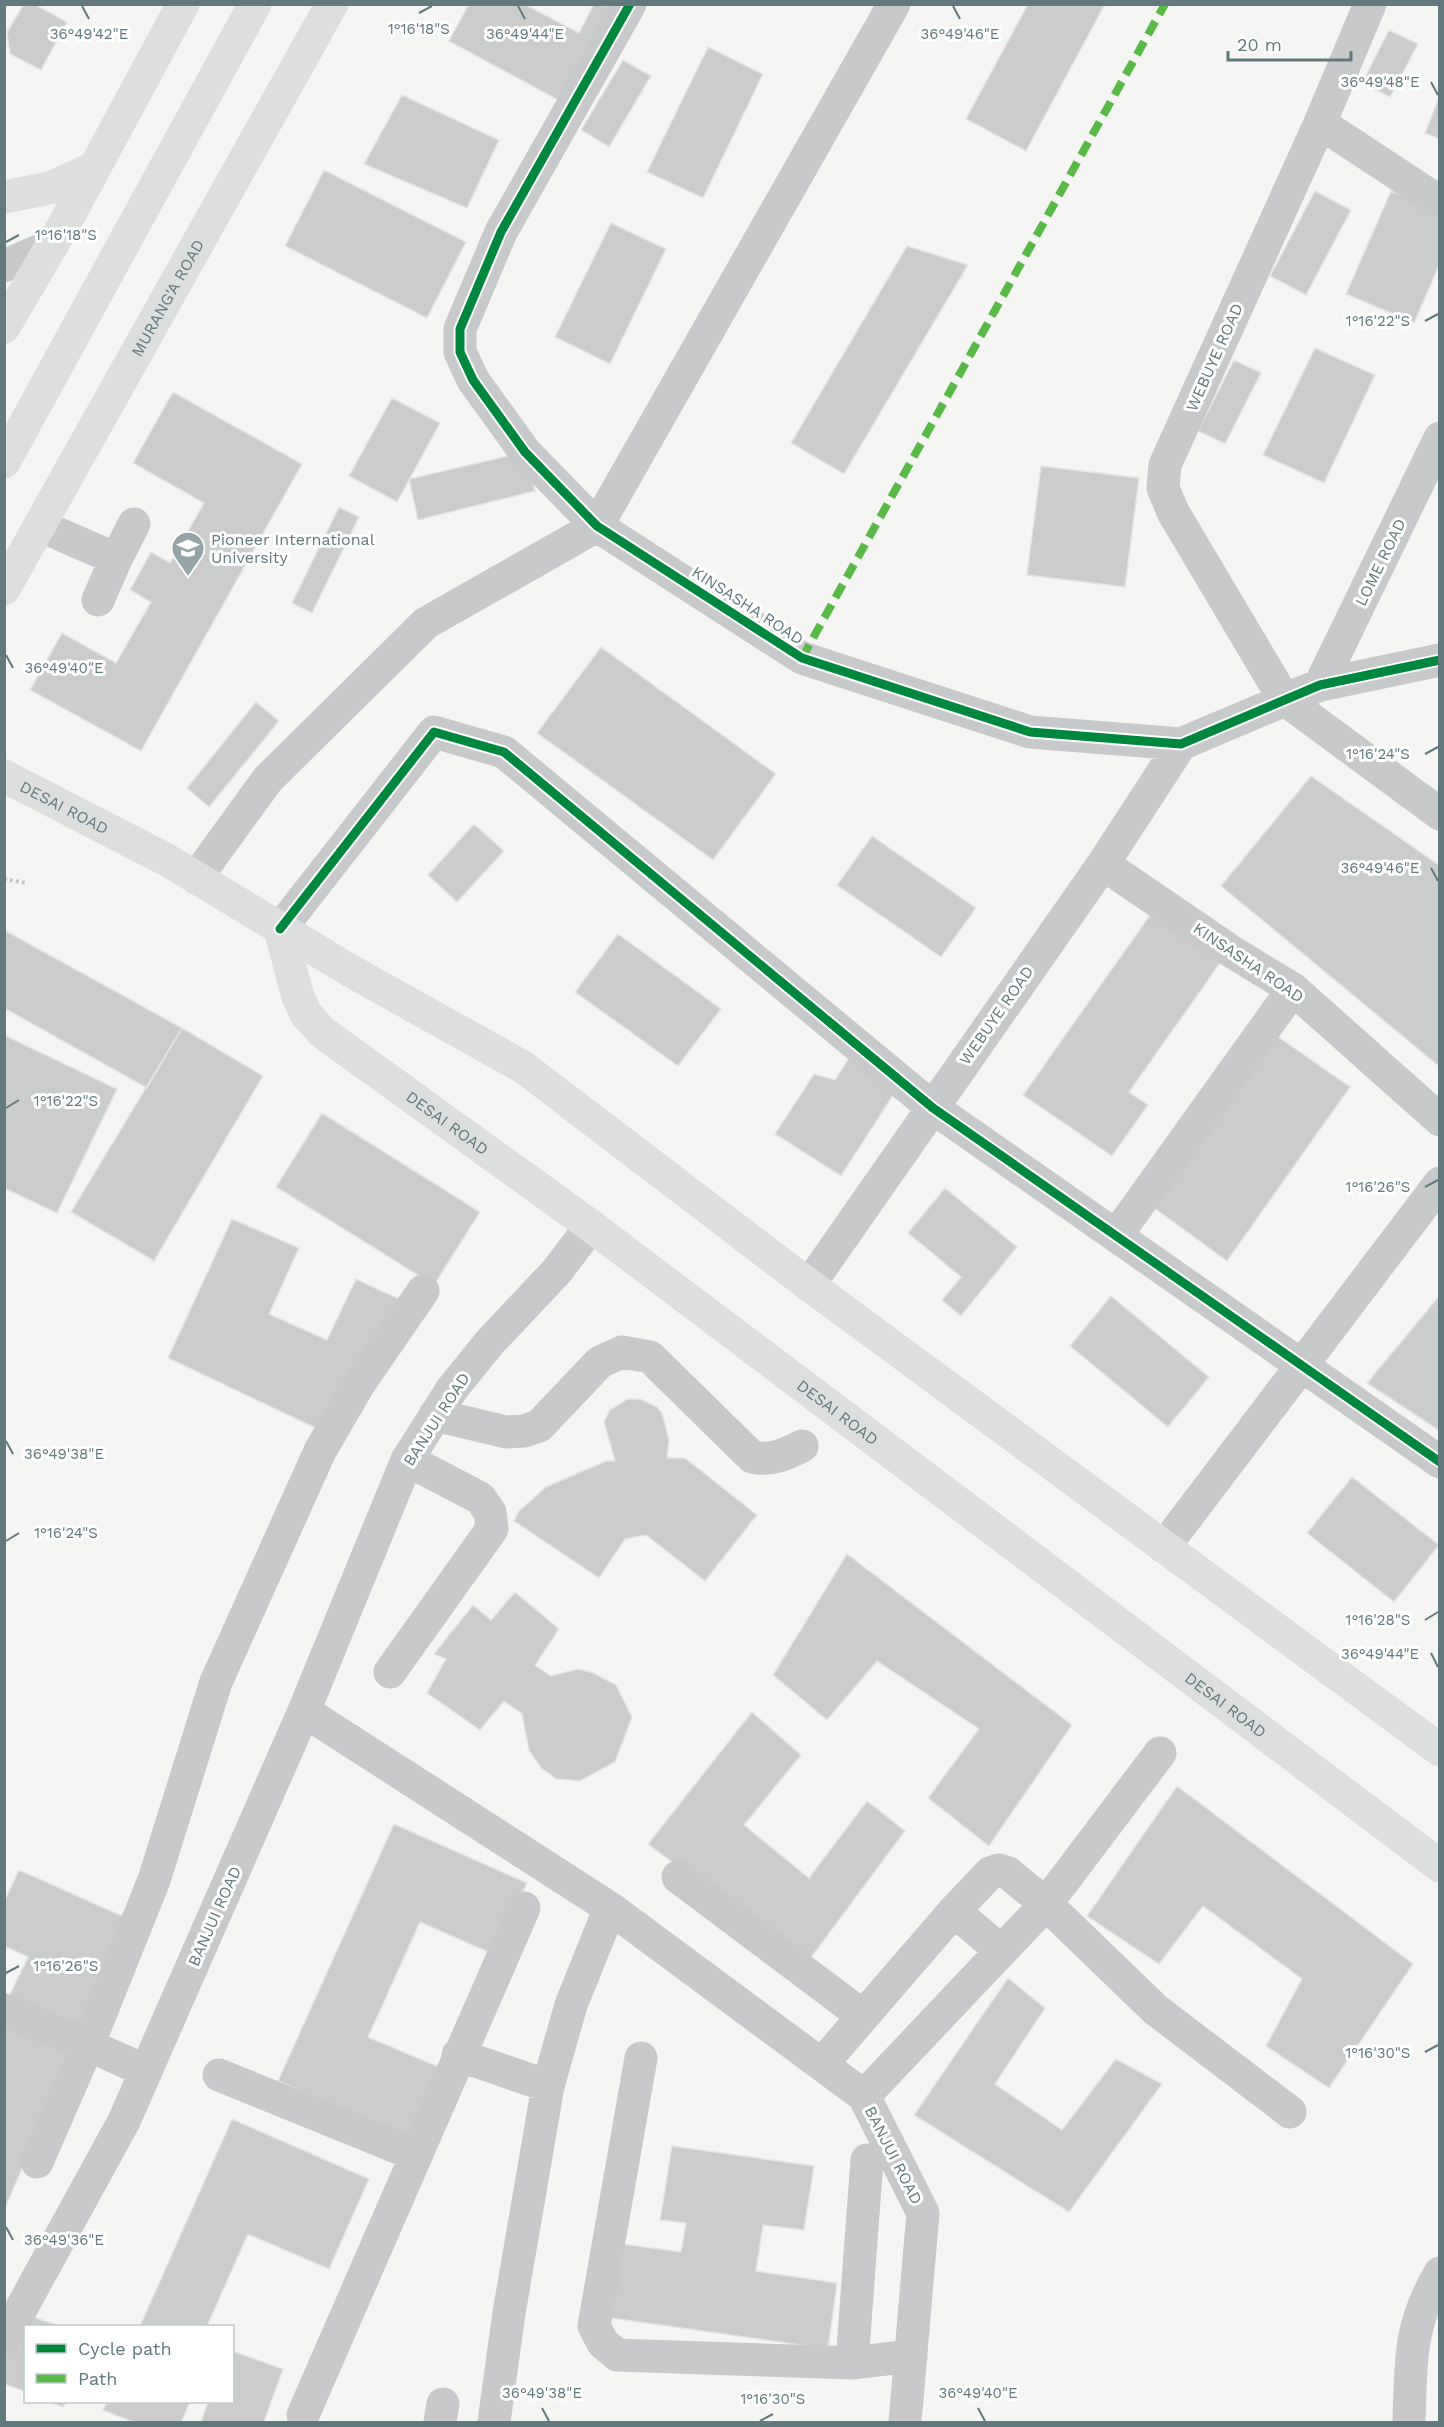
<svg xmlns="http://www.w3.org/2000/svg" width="1444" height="2427" font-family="'Work Sans',sans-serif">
  <rect width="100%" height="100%" fill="#f5f5f4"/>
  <path fill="#cbcdcd" stroke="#e4e4e4" stroke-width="1.5" d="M 24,4 L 34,4 L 67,22 L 41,70 L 10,54 L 7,32 Z
    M 469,4 L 524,4 L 579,33 L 594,4 L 624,4 L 569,106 L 449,41 Z
    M 1028,4 L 1105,4 L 1026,151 L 966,119 Z
    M 1389,30 L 1418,44 L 1390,97 L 1362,83 Z
    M 708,47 L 763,74 L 703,198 L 647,172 Z
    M 623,60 L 651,76 L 609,147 L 581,130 Z
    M 402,95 L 499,140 L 467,208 L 364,164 Z
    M 1440,95 L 1440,139 L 1425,133 Z
    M 324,170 L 466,242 L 427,318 L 285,246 Z
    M 1315,191 L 1351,210 L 1306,295 L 1270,276 Z
    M 1391,191 L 1440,211 L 1440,263 L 1414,323 L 1346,294 Z
    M 611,223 L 666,249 L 610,364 L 555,337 Z
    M 907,246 L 968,265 L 844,474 L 791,443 Z
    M 1315,348 L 1375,375 L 1324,483 L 1263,455 Z
    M 1234,360 L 1261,373 L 1225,444 L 1198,431 Z
    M 173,392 L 302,464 L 141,751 L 30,690 L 62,633 L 116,663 L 151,602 L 130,590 L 151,552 L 170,563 L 204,503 L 133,463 Z
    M 392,398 L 440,423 L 397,502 L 349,476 Z
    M 525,452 L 535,491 L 418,520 L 409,479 Z
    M 1041,466 L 1139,478 L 1125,587 L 1027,575 Z
    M 339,507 L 359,517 L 312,613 L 292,603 Z
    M 601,647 L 776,774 L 713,860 L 537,733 Z
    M 256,702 L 279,721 L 209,807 L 187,788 Z
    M 1311,776 L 1440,866 L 1440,1067 L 1221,886 Z
    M 474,824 L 504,851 L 457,902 L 428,875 Z
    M 872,836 L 976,908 L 941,957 L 837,885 Z
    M 1155,908 L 1225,956 L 1129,1092 L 1148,1105 L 1112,1156 L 1023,1095 Z
    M 4,930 L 182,1028 L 147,1088 L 4,1008 Z
    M 618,934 L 721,1009 L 678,1066 L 575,992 Z
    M 182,1028 L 263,1076 L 154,1261 L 71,1212 Z
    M 4,1035 L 117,1089 L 57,1213 L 4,1188 Z
    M 1277,1036 L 1350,1087 L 1227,1261 L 1153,1207 Z
    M 851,1055 L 899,1086 L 841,1176 L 775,1134 L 814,1074 L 835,1080 Z
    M 322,1113 L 480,1212 L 434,1285 L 276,1187 Z
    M 945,1188 L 1017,1247 L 961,1316 L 942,1300 L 961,1277 L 908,1233 Z
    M 232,1219 L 299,1248 L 269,1314 L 327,1340 L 356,1279 L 399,1299 L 322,1431 L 168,1358 Z
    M 1440,1295 L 1440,1431 L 1367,1383 Z
    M 1111,1296 L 1209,1377 L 1168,1427 L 1070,1346 Z
    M 627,1399 L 640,1399 L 657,1407 L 662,1413 L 669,1440 L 667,1458 L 685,1458 L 757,1515 L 705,1581 L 646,1535 L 625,1539 L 599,1578 L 514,1521 L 519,1511 L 546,1487 L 606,1461 L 615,1461 L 604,1422 L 610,1410 Z
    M 1352,1477 L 1439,1545 L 1394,1602 L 1307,1533 Z
    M 847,1554 L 1072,1725 L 989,1846 L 928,1798 L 979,1729 L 877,1661 L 827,1720 L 773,1675 Z
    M 515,1592 L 559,1629 L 535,1665 L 551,1676 L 578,1669 L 594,1673 L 616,1685 L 632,1717 L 615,1762 L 580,1781 L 557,1779 L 541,1768 L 529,1750 L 522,1714 L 504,1701 L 480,1730 L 427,1693 L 446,1659 L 434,1654 L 473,1605 L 491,1620 Z
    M 752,1712 L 801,1755 L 744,1825 L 809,1878 L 867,1801 L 905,1831 L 807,1963 L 648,1844 Z
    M 1177,1786 L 1413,1964 L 1329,2088 L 1266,2046 L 1302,1979 L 1203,1906 L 1159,1964 L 1087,1916 Z
    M 394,1824 L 527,1883 L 495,1955 L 420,1922 L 368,2037 L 448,2071 L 416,2143 L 278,2081 Z
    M 19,1870 L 131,1920 L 4,2210 L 4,2007 L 28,1957 L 4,1946 L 4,1902 Z
    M 1008,1978 L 1045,2008 L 995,2084 L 1062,2130 L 1116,2059 L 1162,2084 L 1069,2212 L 914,2115 Z
    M 232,2119 L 369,2179 L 329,2269 L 248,2234 L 207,2326 L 140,2326 Z
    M 672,2146 L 814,2166 L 804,2230 L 763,2225 L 756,2271 L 837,2283 L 828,2349 L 604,2317 L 615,2243 L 681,2252 L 686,2223 L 660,2220 Z
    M 24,2313 L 58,2326 L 26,2326 L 26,2392 L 4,2384 L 4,2362 Z
    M 232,2351 L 283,2369 L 264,2422 L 201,2422 L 208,2402 L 232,2402 Z
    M 49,2402 L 66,2402 L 63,2407 Z
    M 107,2402 L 190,2402 L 181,2422 L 133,2422 L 103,2410 Z"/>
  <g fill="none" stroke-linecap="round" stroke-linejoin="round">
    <path stroke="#c5c7c7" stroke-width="4" stroke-dasharray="3 3" stroke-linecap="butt" d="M 4,879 L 26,883"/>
    <path stroke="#c7c9ca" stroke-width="33" d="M 630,4 L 501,232 L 460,329 L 460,352 L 473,380 L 525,452 L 597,526 L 802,658 L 1030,732 L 1181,744 L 1320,685 L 1440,660
      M 1370,4 L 1320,123 L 1165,465 L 1163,488 L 1173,512 L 1284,699 L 1440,814
      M 1320,123 L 1440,202
      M 4,266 L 52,245
      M 41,526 L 116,559 L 98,600
      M 116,559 L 134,524
      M 1320,685 L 1440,438
      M 1103,864 L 1229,950 L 1293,989 L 1440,1120
      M 196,878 L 268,779 L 426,623 L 597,526 L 894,4
      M 280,929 L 434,732 L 504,752 L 933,1108 L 1440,1462
      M 1116,1236 L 1293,989
      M 809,1285 L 1103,864 L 1181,744
      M 435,1415 L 506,1432 L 524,1431 L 539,1426 L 600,1362 L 622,1352 L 650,1357 L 752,1457 C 772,1461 784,1455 802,1446
      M 1164,1547 L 1440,1183
      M 390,1672 L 492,1529 L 490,1512 L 480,1498 L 407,1460
      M 304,1711 L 610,1908 L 864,2096 L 923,2213 L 905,2422
      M 678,1877 L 863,2016
      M 954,1911 L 1000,1950
      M 4,2010 L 88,2045 L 37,2162
      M 458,2055 L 548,2086
      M 641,2058 L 594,2326 L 603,2343 L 617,2355 L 852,2363 L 911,2356
      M 822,2064 L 954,1911 L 990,1873 L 999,1870 L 1008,1873 L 1046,1904 L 1160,1753
      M 146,2071 L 88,2045 L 154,1880 L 216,1682 L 320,1451 L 359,1384 L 423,1291
      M 219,2075 L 416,2155
      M 864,2096 L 1046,1904 L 1156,2010 L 1290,2112
      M 4,2340 L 124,2121 L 304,1711 L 407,1460 L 452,1389 L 490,1342 L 557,1271 L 591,1226
      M 852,2363 L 867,2160
      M 303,2415 L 524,1908
      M 440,2422 L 443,2404
      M 494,2422 L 509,2313 L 548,2086 L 571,2005 L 610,1908
      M 1409,2422 C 1411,2363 1408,2327 1440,2273"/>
    <g stroke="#dddede" stroke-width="33">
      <path d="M 4,197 L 50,188 L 92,169"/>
      <path id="s1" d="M 4,589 L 332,4"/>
      <path id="s2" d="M 4,776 L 167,860 L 349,970 L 523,1067 L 809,1285 L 1440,1750"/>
      <path id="s3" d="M 280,929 L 298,997 L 306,1014 L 322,1032 L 591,1226 L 1440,1866"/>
    </g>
    <path stroke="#dddede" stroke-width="33" d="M 4,327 L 65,223 L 183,4
      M 4,462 L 255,4"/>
    <path stroke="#58b947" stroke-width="8" stroke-dasharray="15 8" stroke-linecap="butt" d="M 802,658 L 1165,4"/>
    <defs>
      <path id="cycleway" d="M 630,4 L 501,232 L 460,329 L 460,352 L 473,380 L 525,452 L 597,526 L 802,658 L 1030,732 L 1181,744 L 1320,685 L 1440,660
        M 280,929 L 434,732 L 504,752 L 933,1108 L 1440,1462"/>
    </defs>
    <use href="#cycleway" stroke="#fff" stroke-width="13"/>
    <use href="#cycleway" stroke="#00873e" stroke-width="9"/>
  </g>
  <path fill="none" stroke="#62797d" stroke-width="2" d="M 82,6 L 89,19M 518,6 L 525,19M 953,6 L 960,19M 419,13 L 432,6M 1431,82 L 1438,95M 6,242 L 19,235M 1425,321 L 1438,314M 6,655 L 13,668M 1425,754 L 1438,747M 1431,868 L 1438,881M 6,1108 L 19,1100M 1425,1187 L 1438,1180M 6,1441 L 13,1454M 6,1541 L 19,1533M 1425,1620 L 1438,1612M 1431,1653 L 1438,1667M 6,1973 L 19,1966M 1425,2052 L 1438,2045M 6,2227 L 13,2240M 542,2408 L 549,2421M 978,2408 L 985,2421M 760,2421 L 773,2414"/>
  <defs>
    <symbol id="university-pin" viewBox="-11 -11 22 30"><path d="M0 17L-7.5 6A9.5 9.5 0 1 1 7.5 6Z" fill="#95a4a7" stroke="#fff"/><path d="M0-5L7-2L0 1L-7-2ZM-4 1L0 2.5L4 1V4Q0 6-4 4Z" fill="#fff"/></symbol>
  </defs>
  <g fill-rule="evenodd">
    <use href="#university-pin" x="169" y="529" width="38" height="52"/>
  </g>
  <g text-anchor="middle" stroke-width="6" stroke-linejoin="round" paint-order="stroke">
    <g font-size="16" fill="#62797d" stroke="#fff">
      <text dy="6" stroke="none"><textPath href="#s1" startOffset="334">MURANG'A ROAD</textPath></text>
      <text transform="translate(1214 357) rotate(-66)" y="6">WEBUYE ROAD</text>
      <text transform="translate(1380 562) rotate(-64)" y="6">LOME ROAD</text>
      <text transform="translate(748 605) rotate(33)" y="6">KINSASHA ROAD</text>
      <text dy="6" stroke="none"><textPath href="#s2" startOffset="68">DESAI ROAD</textPath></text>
      <text transform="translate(1249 962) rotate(34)" y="6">KINSASHA ROAD</text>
      <text transform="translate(996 1015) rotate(-55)" y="6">WEBUYE ROAD</text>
      <text dy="6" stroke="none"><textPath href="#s3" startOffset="268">DESAI ROAD</textPath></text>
      <text dy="6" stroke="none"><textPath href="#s3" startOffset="754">DESAI ROAD</textPath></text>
      <text transform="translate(436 1419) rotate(-57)" y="6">BANJUI ROAD</text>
      <text dy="6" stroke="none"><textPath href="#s3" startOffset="1240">DESAI ROAD</textPath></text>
      <text transform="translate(214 1916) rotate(-66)" y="6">BANJUI ROAD</text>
      <text transform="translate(894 2155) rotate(63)" y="6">BANJUI ROAD</text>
    </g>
    <g font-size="16" fill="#62797d" stroke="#fff" text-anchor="start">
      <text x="211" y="545">Pioneer International<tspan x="211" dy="18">University</tspan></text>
    </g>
  </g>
  <g font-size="15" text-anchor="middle" fill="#62797d" stroke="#fff" stroke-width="6" stroke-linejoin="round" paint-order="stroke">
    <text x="419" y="34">1°16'18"S</text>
    <text x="89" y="39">36°49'42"E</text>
    <text x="525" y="39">36°49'44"E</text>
    <text x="960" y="39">36°49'46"E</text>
    <text x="1380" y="87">36°49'48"E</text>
    <text x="66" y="240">1°16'18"S</text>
    <text x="1378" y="326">1°16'22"S</text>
    <text x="64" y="673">36°49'40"E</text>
    <text x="1378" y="759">1°16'24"S</text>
    <text x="1380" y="873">36°49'46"E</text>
    <text x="66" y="1106">1°16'22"S</text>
    <text x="1378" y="1192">1°16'26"S</text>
    <text x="64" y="1459">36°49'38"E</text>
    <text x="66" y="1538">1°16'24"S</text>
    <text x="1378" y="1625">1°16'28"S</text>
    <text x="1380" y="1659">36°49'44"E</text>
    <text x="66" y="1971">1°16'26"S</text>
    <text x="1378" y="2058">1°16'30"S</text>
    <text x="64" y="2245">36°49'36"E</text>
    <text x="542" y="2398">36°49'38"E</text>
    <text x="978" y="2398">36°49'40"E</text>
    <text x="773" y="2404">1°16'30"S</text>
  </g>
  <rect width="1444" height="2427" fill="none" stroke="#62797d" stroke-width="12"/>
  <rect x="24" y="2325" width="210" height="78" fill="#ffffff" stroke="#c0c9cb" stroke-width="1.5"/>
  <rect x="36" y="2344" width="30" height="9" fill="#00873e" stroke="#c0c9cb" stroke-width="1.5"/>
  <text x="78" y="2355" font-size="18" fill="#62797d">Cycle path</text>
  <rect x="36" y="2374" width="30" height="9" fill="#58b947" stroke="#c0c9cb" stroke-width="1.5"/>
  <text x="78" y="2385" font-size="18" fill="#62797d">Path</text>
  <path d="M1228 51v9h123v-9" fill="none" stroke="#62797d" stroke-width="3"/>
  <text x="1237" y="51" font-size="18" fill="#62797d" stroke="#ffffff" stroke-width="4.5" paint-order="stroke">20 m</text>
</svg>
